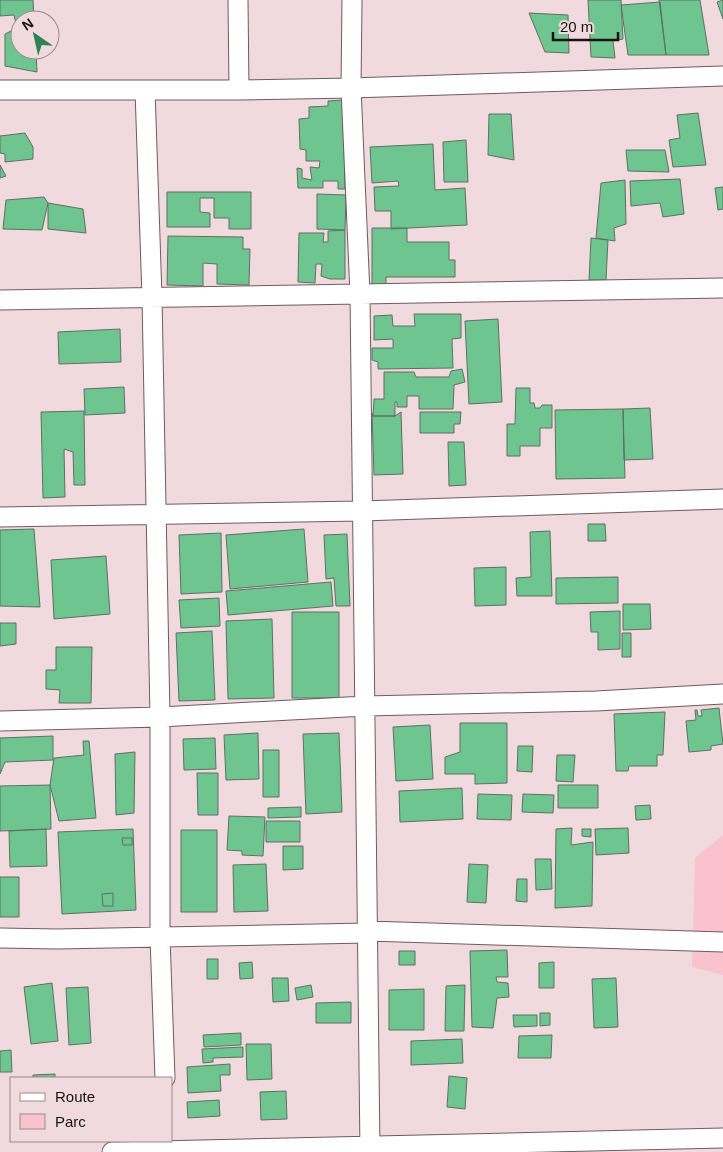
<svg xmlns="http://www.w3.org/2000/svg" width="723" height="1152" font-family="Arial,sans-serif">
  <rect width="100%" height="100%" fill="#f1dade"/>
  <path fill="#fac2cd" d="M 723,835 L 723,975 L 692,967 L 695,858 Z"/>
  <path fill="#6fc58f" stroke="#5f6f64" d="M 0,0 L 33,0 L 34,20 L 20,20 L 20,50 L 36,50 L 37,72 L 5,66 L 5,34 L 17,28 L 14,15 L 0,16 Z
    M 588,0 L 621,0 L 623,39 L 613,41 L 615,58 L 591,57 Z
    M 659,0 L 700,0 L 709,55 L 666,55 Z
    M 723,0 L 723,19 L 717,2 Z
    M 660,2 L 666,55 L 628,55 L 621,5 Z
    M 529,13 L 568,15 L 569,53 L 545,52 Z
    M 343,100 L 345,189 L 338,189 L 338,181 L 323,181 L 323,188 L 298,188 L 297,168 L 302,169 L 302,178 L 312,180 L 310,167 L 319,168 L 320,161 L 306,161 L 306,150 L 300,149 L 299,119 L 309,118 L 309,107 L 328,106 L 328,101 Z
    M 698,113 L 706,165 L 673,167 L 669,140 L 680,138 L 677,115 Z
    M 489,114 L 511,114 L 514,160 L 488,155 Z
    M 25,133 L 33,147 L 33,159 L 5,162 L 5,154 L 0,153 L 0,136 Z
    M 466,140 L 468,182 L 444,182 L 443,142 Z
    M 433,144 L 435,190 L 465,188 L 467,225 L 391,229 L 391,211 L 375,211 L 374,187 L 399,186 L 398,181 L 372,183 L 370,147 Z
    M 626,150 L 665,150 L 669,172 L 628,171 Z
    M 0,165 L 6,176 L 0,178 Z
    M 680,179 L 684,214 L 663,217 L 660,203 L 631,206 L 630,181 Z
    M 625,180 L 626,224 L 614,228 L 615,241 L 596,238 L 601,183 Z
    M 723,187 L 723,209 L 718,210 L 715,188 Z
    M 167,192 L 251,192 L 251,229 L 229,229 L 229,218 L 214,218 L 214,198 L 200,198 L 200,212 L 210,213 L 210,227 L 167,227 Z
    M 317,194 L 346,195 L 345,230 L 317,229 Z
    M 44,197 L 48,203 L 42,230 L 3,229 L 6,200 Z
    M 48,203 L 83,209 L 86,233 L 48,229 Z
    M 372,228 L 407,228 L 407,242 L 449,242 L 449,260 L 455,260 L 455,277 L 386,277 L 386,287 L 372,287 Z
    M 345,230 L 345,279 L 330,279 L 321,276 L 322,264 L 316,264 L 315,283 L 298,282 L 299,233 L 324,233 L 323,242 L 328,242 L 328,231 Z
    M 168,236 L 243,237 L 243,249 L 250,249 L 249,285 L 217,284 L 217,264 L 203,263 L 203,286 L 167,285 Z
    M 591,238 L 608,240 L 606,280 L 589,280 Z
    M 414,314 L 461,314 L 461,338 L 452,339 L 453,368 L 378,369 L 378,362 L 372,360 L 372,348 L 393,348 L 393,339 L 374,340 L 374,316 L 392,315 L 393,326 L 415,326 Z
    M 498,319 L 502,402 L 469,404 L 465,321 Z
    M 120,329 L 121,362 L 59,364 L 58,332 Z
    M 462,369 L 465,382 L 454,385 L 453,409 L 419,409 L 419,396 L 407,396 L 407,407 L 397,407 L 397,402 L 395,402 L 395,416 L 373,416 L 374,399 L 384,399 L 384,372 L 414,372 L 416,377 L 449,377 L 451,371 Z
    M 124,387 L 125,413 L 85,415 L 84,389 Z
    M 516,388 L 530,388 L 530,403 L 534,403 L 535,408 L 540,408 L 542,405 L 552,405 L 552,428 L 540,428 L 540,446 L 520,446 L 520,456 L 507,456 L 507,424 L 515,424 Z
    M 650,408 L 653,459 L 624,460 L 623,409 Z
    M 623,409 L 625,478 L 556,479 L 555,410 Z
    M 84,411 L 85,485 L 74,485 L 73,452 L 64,449 L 65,497 L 43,498 L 41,412 Z
    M 401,412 L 403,474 L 374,475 L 372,413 L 373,416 L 395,416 Z
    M 420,412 L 461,412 L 460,424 L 454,424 L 454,433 L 420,433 Z
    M 448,442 L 464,442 L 466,485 L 449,486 Z
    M 588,524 L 605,524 L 606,541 L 588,541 Z
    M 34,529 L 40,607 L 0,606 L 0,530 Z
    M 304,529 L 308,582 L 230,589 L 226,535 Z
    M 550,531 L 552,596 L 517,596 L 516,578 L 531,577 L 530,532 Z
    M 221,533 L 222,592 L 181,594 L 179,535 Z
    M 347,534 L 350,606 L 336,606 L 334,578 L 326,579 L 324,535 Z
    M 106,556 L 110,614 L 54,619 L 51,560 Z
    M 506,567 L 506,605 L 475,606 L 474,568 Z
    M 618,577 L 618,603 L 556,604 L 556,578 Z
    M 331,582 L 333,606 L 228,615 L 226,591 Z
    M 219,598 L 220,626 L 181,628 L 179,600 Z
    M 623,604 L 650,604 L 651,629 L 623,630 Z
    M 620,611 L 620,649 L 598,650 L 598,632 L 591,632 L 590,612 Z
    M 292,612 L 339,612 L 339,698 L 292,698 Z
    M 272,619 L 274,698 L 228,699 L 226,621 Z
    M 0,623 L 16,623 L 16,644 L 0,646 Z
    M 212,631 L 215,700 L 179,701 L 176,633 Z
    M 622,633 L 631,633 L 631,657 L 622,657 Z
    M 56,647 L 92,647 L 91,703 L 59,703 L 60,690 L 46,689 L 46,670 L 56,670 Z
    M 719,708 L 723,744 L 711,746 L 711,750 L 689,752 L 686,721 L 696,720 L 695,710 L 697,710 L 698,716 L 702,716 L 701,710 Z
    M 665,712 L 663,755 L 657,755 L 657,766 L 629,766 L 628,771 L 616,771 L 614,714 Z
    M 460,723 L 507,723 L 507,783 L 475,784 L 475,774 L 445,774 L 445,757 L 460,752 Z
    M 430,725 L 433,779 L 396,781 L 393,727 Z
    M 258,733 L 259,779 L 226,780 L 224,735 Z
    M 339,733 L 342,812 L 306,814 L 303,734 Z
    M 53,736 L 53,760 L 5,762 L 0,774 L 0,738 Z
    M 215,738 L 216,769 L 184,770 L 183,739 Z
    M 83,741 L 89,741 L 96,818 L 59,821 L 50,785 L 54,758 L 84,755 Z
    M 518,746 L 533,746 L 532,772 L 517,771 Z
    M 263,750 L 279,750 L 279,797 L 263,797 Z
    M 135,752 L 134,813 L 116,815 L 115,754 Z
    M 557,755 L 575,755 L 573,782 L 556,781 Z
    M 197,773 L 218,773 L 218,815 L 198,815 Z
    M 50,785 L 51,829 L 0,831 L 0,786 Z
    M 558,785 L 598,785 L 598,808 L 558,808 Z
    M 462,788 L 463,819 L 400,822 L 399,791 Z
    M 478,794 L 512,795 L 511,820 L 477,819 Z
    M 523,794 L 554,795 L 553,813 L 522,812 Z
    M 650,805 L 651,819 L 636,820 L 635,806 Z
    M 301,807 L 301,817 L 268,818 L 268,808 Z
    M 229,816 L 265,817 L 263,856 L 242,855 L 242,851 L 227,850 Z
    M 266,821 L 300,821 L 300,842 L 266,842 Z
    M 572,828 L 571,845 L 593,842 L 592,906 L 555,908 L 556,829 Z
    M 628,828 L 629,853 L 596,855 L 595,829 Z
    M 46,829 L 47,866 L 10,867 L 9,831 Z
    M 133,829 L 136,910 L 62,914 L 58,832 Z
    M 582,829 L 591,829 L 591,837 L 582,836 Z
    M 181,830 L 217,830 L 217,912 L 181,912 Z
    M 122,838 L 132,838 L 132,845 L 123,845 Z
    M 283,846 L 303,846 L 303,869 L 283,870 Z
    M 535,859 L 551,859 L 552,889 L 536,890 Z
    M 266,864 L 268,911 L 234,912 L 233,865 Z
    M 469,864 L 488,865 L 486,903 L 467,902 Z
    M 0,877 L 19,877 L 19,917 L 0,917 Z
    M 517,879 L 527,879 L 527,902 L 516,901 Z
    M 113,893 L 113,906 L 103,906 L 102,894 Z
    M 507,950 L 508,977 L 496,977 L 497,982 L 508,983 L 509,997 L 497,998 L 493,1028 L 472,1027 L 470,951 Z
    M 399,951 L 415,951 L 415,965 L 399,965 Z
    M 207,959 L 218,959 L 218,979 L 207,979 Z
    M 252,962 L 253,978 L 240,979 L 239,963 Z
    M 554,962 L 554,988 L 539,988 L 539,963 Z
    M 272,978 L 288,978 L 289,1001 L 273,1002 Z
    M 616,978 L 618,1027 L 594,1028 L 592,979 Z
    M 52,983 L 58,1041 L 31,1044 L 24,987 Z
    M 311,985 L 313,997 L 297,1000 L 295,988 Z
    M 465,985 L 464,1031 L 445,1031 L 446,986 Z
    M 88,987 L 91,1043 L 69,1045 L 66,988 Z
    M 424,989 L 424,1030 L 389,1030 L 389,990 Z
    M 351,1002 L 351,1023 L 316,1023 L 316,1003 Z
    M 540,1013 L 550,1013 L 550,1025 L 540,1026 Z
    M 513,1015 L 537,1015 L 537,1026 L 514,1027 Z
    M 241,1033 L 241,1045 L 204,1047 L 203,1035 Z
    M 552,1035 L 551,1058 L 518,1058 L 519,1036 Z
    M 462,1039 L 463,1063 L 411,1065 L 411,1041 Z
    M 246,1044 L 271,1044 L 272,1079 L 247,1080 Z
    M 243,1047 L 243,1057 L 213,1058 L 213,1062 L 203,1063 L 202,1049 Z
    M 11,1050 L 12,1072 L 0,1072 L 0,1051 Z
    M 230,1064 L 230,1075 L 220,1075 L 221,1091 L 188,1093 L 187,1067 Z
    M 55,1074 L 55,1078 L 33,1078 L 33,1075 Z
    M 449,1076 L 467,1078 L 465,1109 L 447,1107 Z
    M 286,1091 L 287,1119 L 261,1120 L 260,1092 Z
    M 219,1100 L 220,1116 L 188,1118 L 187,1102 Z"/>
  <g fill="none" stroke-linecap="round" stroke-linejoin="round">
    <defs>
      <path id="street" d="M 238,0 L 239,90
        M 352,0 L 351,88 L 360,294 L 370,1152
        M 0,90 L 239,90 L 351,88 L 723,76
        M 145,90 L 152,297 L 160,717 L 160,937 L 165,1078
        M 0,300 L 723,288
        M 0,517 L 362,511 L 723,499
        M 0,721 L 160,717 L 365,706 L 596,701 L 723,694
        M 368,931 L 723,942
        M 0,938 L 57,939 L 367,933
        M 112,1152 L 723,1138"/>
    </defs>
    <use href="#street" stroke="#6e5b5e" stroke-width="21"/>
    <use href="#street" stroke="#fff" stroke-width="19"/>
  </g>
  <rect x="10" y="1077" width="162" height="65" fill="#f1dade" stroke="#9b8a8d"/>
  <rect x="20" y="1093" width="25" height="8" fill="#ffffff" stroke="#9b8a8d"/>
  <text x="55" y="1102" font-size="15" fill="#191113">Route</text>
  <rect x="20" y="1114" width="25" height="15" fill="#fac2cd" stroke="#9b8a8d"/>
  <text x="55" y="1127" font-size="15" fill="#191113">Parc</text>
  <g transform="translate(35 35) rotate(326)"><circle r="24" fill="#f1dade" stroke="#9b8a8d"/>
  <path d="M0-4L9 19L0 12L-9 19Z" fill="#308253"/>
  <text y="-8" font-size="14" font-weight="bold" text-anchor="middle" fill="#191113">N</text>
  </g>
  <path d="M553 32v8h65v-8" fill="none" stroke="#191113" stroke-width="2.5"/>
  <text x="560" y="32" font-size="15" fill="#191113" stroke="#f1dade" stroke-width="4" paint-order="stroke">20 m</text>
</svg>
